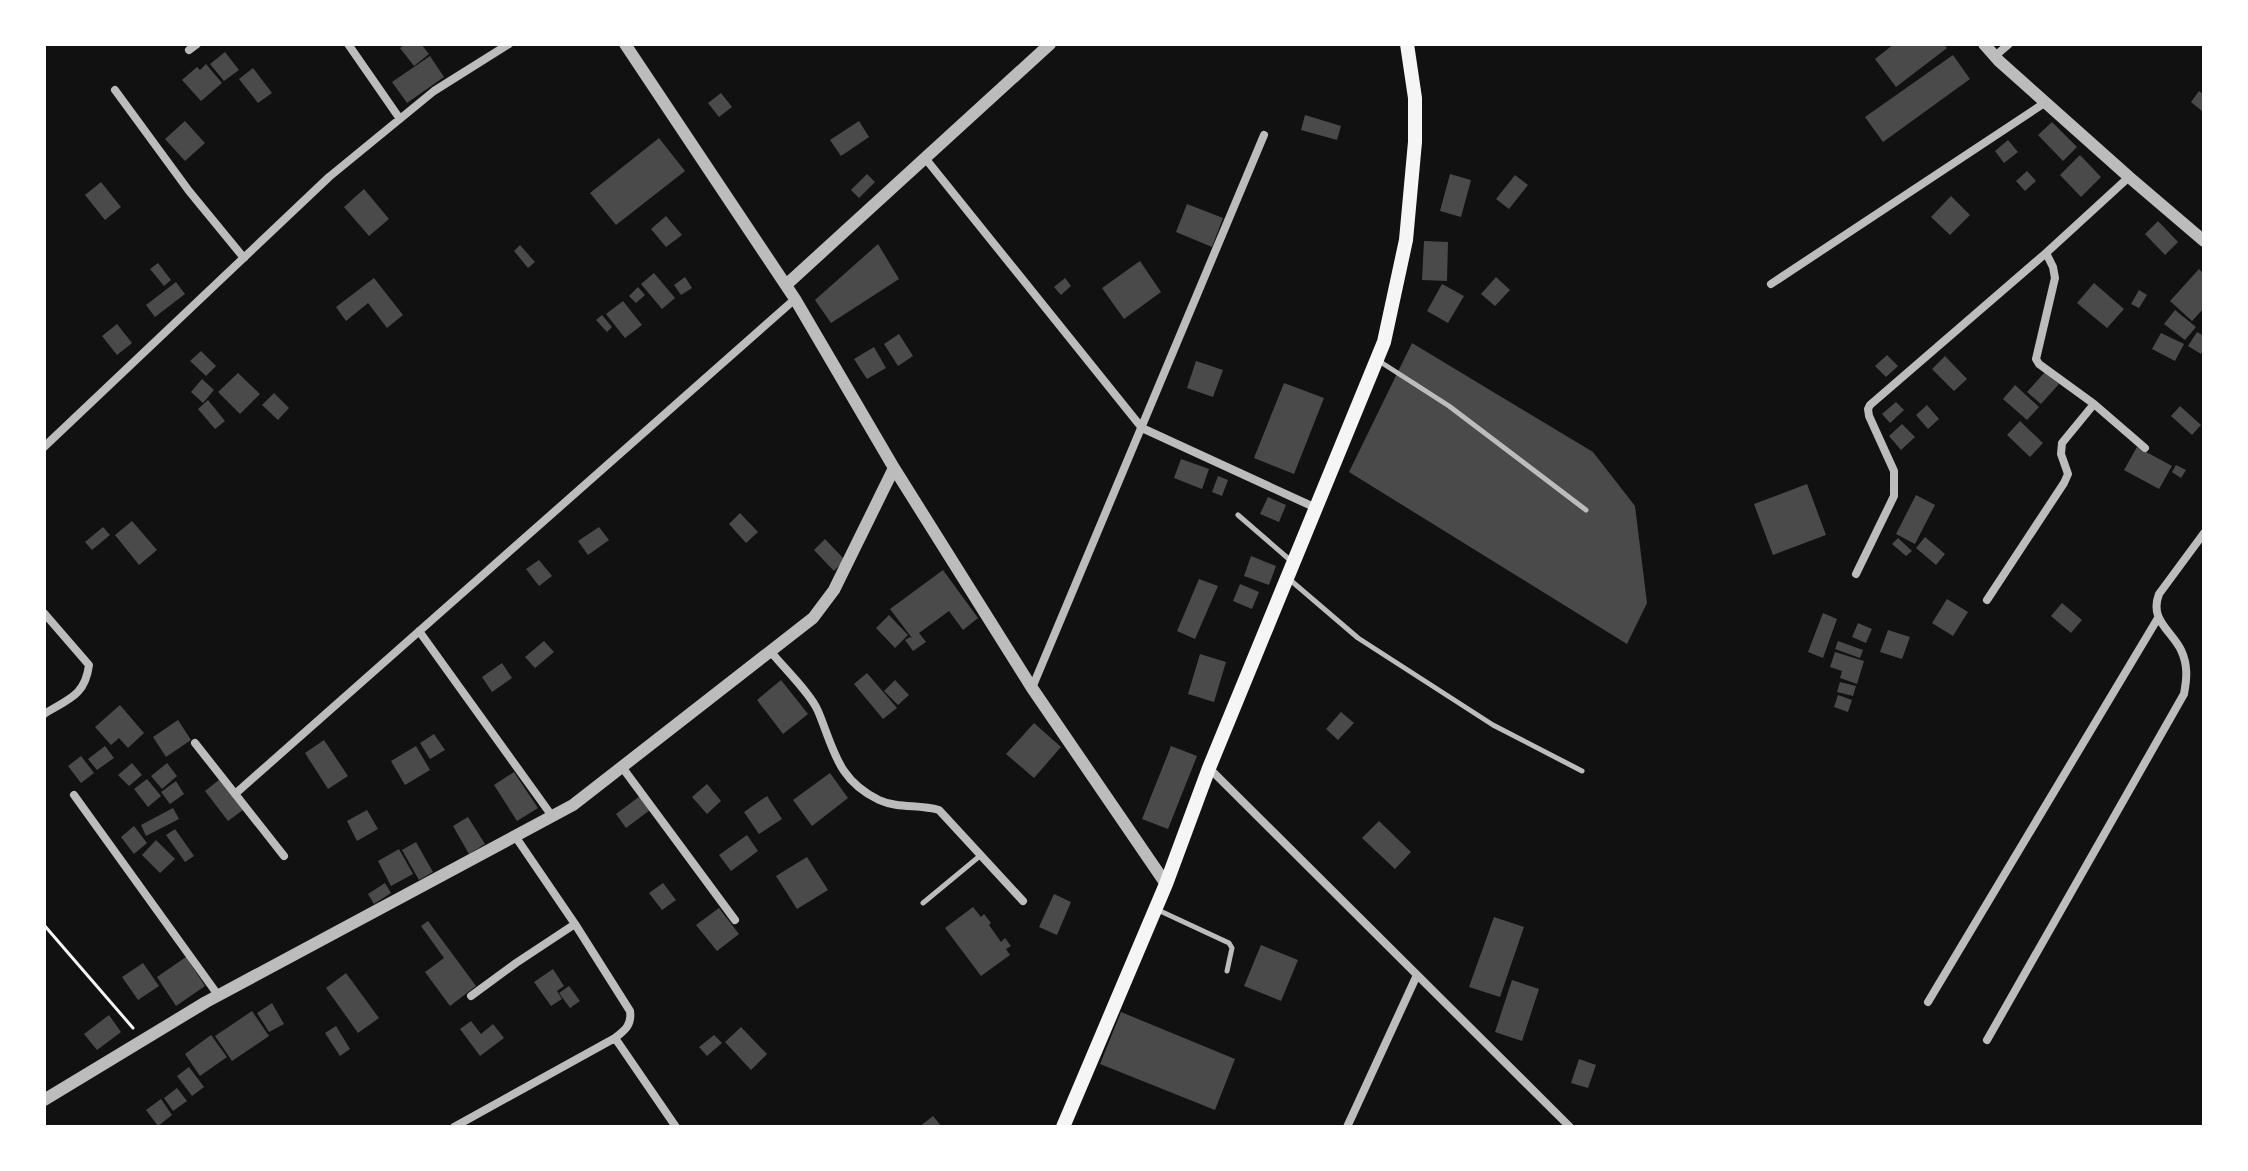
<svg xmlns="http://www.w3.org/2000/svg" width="2248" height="1171" font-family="'Fira Sans Condensed',sans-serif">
  <rect width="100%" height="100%" fill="#111"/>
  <path fill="#4a4a4a" d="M 405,44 L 421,44 L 429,54 L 414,66 L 400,48 Z
    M 1894,44 L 1944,44 L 1947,48 L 1896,87 L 1875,59 Z
    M 225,52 L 239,70 L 224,81 L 210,64 Z
    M 1953,55 L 1970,79 L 1883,142 L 1865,117 Z
    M 430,56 L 444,77 L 407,103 L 392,82 Z
    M 206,64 L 222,83 L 201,101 L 182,80 L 197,67 L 200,70 Z
    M 253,68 L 272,93 L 258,103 L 239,79 Z
    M 2199,91 L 2204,95 L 2202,111 L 2191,102 Z
    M 721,93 L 732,107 L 719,117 L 708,103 Z
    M 1305,115 L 1341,126 L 1337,140 L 1301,130 Z
    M 185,121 L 205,143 L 185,161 L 165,139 Z
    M 859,121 L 869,137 L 841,156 L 830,140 Z
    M 2052,122 L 2077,147 L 2063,161 L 2038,135 Z
    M 659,138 L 685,171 L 616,225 L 590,193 Z
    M 2008,140 L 2018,152 L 2004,163 L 1995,151 Z
    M 2080,155 L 2101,177 L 2081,197 L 2060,175 Z
    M 2027,171 L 2036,181 L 2025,191 L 2016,181 Z
    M 867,174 L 875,182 L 859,198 L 851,190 Z
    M 1450,174 L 1471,180 L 1461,217 L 1440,211 Z
    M 1515,175 L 1528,185 L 1509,209 L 1496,199 Z
    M 101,182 L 121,207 L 105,220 L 85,195 Z
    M 364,189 L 389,219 L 369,236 L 344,207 Z
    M 1951,196 L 1970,215 L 1950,235 L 1931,217 Z
    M 1187,204 L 1223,218 L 1212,247 L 1176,232 Z
    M 666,216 L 682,235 L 666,247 L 651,229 Z
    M 2158,221 L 2178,242 L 2165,255 L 2145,234 Z
    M 1424,241 L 1448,242 L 1447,281 L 1422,280 Z
    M 878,244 L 899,279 L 831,323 L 815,300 Z
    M 520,245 L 535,262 L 528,268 L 514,251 Z
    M 1140,261 L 1161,292 L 1124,319 L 1102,288 Z
    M 158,263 L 171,280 L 164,286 L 150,269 Z
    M 2199,269 L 2204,274 L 2204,308 L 2192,321 L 2170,301 Z
    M 654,273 L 675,298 L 662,309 L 641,284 Z
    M 685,277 L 692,288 L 681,295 L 674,285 Z
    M 1496,277 L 1510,290 L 1495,306 L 1481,294 Z
    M 374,278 L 403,315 L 387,328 L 368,303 L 346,321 L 336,307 Z
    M 1065,278 L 1071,286 L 1061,295 L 1054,287 Z
    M 176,282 L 185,294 L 155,317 L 146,305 Z
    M 2094,283 L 2124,309 L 2107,328 L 2077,303 Z
    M 1442,284 L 1464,296 L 1448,323 L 1427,311 Z
    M 638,287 L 645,295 L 636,303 L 629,296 Z
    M 2139,290 L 2147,295 L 2139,308 L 2131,304 Z
    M 623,301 L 642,325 L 625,338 L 606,314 Z
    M 2175,310 L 2196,327 L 2185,340 L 2164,324 Z
    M 602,315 L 612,327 L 607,332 L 596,320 Z
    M 117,324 L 132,343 L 117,355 L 102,336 Z
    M 2197,332 L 2204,336 L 2204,348 L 2201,354 L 2188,346 Z
    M 2161,333 L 2184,344 L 2175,361 L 2152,349 Z
    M 899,334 L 913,356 L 898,366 L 884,344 Z
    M 1412,343 L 1593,452 L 1635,506 L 1647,603 L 1627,644 L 1349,472 Z
    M 874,347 L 886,368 L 867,379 L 854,359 Z
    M 201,351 L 216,366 L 206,376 L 190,361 Z
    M 1887,355 L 1898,366 L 1886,377 L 1875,366 Z
    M 1945,356 L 1967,379 L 1954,391 L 1932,369 Z
    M 1196,361 L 1223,370 L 1213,397 L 1187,388 Z
    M 2045,372 L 2059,384 L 2041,404 L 2027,392 Z
    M 238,373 L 260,394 L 240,414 L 218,392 Z
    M 202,379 L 214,390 L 203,403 L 191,392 Z
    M 1284,383 L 1324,398 L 1294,474 L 1254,458 Z
    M 2015,385 L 2039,407 L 2027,420 L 2003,399 Z
    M 274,393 L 289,408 L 278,420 L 262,405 Z
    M 208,400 L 225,421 L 215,429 L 198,409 Z
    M 1896,402 L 1904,410 L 1890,423 L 1882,414 Z
    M 1927,405 L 1939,419 L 1928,429 L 1916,415 Z
    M 2180,406 L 2201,425 L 2192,435 L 2171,416 Z
    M 2020,421 L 2043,443 L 2030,457 L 2007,435 Z
    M 1902,424 L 1915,437 L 1901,450 L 1889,436 Z
    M 2137,447 L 2172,466 L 2159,489 L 2124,470 Z
    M 1181,459 L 1209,469 L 1202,489 L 1174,478 Z
    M 2176,465 L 2186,470 L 2181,478 L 2172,472 Z
    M 1218,476 L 1228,480 L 1222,496 L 1212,492 Z
    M 1807,484 L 1826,535 L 1773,555 L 1754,504 Z
    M 1916,495 L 1935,505 L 1915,544 L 1896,534 Z
    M 1268,497 L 1286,505 L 1279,522 L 1260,514 Z
    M 740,513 L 758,532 L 746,543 L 729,524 Z
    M 132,521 L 157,550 L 139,565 L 115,535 Z
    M 103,527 L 110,535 L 92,550 L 85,542 Z
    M 599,527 L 609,540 L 588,555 L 578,541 Z
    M 1925,537 L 1945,554 L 1936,565 L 1916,548 Z
    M 1898,538 L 1912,551 L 1906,556 L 1892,544 Z
    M 825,539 L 845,560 L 834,571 L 814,550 Z
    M 1251,556 L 1276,566 L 1269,585 L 1244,576 Z
    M 539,560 L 552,576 L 539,586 L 526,569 Z
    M 943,570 L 978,618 L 963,630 L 949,611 L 919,633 L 926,642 L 913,651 L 905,640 L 910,637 L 912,638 L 890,609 Z
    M 1199,579 L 1218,586 L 1195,639 L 1177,631 Z
    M 1240,584 L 1259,592 L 1252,609 L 1233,601 Z
    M 1947,599 L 1968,612 L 1953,636 L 1932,623 Z
    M 2062,603 L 2082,620 L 2071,633 L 2051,616 Z
    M 1823,613 L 1837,619 L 1823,658 L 1808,652 Z
    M 889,615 L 908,635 L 895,648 L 876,628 Z
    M 1858,623 L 1872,629 L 1866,643 L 1852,637 Z
    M 1888,630 L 1910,637 L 1902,659 L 1880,652 Z
    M 544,641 L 554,652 L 535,668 L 525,657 Z
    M 1838,641 L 1863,650 L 1860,658 L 1835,649 Z
    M 1835,652 L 1864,661 L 1857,684 L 1840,678 L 1842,671 L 1830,667 Z
    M 1200,654 L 1226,662 L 1214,702 L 1188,694 Z
    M 502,663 L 512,678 L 492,692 L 482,677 Z
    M 867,673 L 897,708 L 883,719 L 854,684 Z
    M 781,680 L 808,714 L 783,734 L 757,700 Z
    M 895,680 L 909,695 L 898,705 L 884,691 Z
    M 1840,682 L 1856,686 L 1853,696 L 1837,692 Z
    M 1838,695 L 1852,700 L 1848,712 L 1834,707 Z
    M 120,705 L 144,733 L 128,748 L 119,738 L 111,745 L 95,727 Z
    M 1341,712 L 1354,723 L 1338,740 L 1326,729 Z
    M 178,720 L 191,740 L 166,757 L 153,737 Z
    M 1034,723 L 1061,747 L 1034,778 L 1006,754 Z
    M 434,734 L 445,750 L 430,759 L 420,743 Z
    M 324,740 L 348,776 L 328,789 L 305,753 Z
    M 105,746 L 114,758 L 97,770 L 88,759 Z
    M 416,746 L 430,770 L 405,785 L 391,761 Z
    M 1171,746 L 1197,756 L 1168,829 L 1142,819 Z
    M 81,756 L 94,773 L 81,783 L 68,766 Z
    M 132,763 L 142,775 L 129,786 L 118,775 Z
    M 167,763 L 177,776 L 162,789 L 151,776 Z
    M 514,772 L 538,808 L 517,821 L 494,785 Z
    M 830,773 L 848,798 L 812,826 L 793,800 Z
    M 147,779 L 161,796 L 148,807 L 134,789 Z
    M 219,780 L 243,810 L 228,821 L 205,791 Z
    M 176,781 L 184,794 L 170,804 L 161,792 Z
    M 707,784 L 721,801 L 707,814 L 692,797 Z
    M 640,796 L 650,810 L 626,828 L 616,814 Z
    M 767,796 L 782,819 L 759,834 L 744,812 Z
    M 173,808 L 179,819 L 146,836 L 141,825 Z
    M 367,810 L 378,829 L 357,841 L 347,821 Z
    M 468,817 L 485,844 L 469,854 L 453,826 Z
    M 1379,821 L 1411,852 L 1395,869 L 1362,838 Z
    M 134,826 L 147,843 L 134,854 L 121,837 Z
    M 175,829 L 194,856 L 185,862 L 166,835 Z
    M 747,835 L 758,851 L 731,871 L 719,855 Z
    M 156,840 L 175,859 L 160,873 L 142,855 Z
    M 416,842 L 433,872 L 419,880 L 402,850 Z
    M 399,849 L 413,874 L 391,886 L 378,861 Z
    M 807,857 L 828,890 L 797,909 L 776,876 Z
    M 385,883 L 391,893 L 374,904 L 368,894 Z
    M 663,883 L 676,900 L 662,910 L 649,893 Z
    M 1054,894 L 1071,902 L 1057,935 L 1039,927 Z
    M 973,907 L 981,917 L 984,914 L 991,923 L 989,925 L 1001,942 L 1005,938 L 1011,946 L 1006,949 L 1010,955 L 981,976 L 945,928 Z
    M 719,908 L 739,934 L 717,951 L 696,925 Z
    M 1494,917 L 1524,927 L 1500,997 L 1469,987 Z
    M 428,921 L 476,986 L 450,1006 L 425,972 L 444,958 L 421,926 Z
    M 1261,945 L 1298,960 L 1281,1001 L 1244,986 Z
    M 186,957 L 205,986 L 176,1006 L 157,977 Z
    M 143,963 L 159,986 L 138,1000 L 122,977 Z
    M 553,969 L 564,986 L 557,991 L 562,999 L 551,1006 L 534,982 Z
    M 346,973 L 379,1018 L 358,1033 L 326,988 Z
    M 1512,980 L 1539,989 L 1522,1041 L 1495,1032 Z
    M 569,986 L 580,1001 L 570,1008 L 559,993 Z
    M 272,1003 L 284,1024 L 269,1032 L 257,1013 Z
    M 252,1011 L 269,1036 L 232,1061 L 215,1036 Z
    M 1121,1012 L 1235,1059 L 1215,1110 L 1100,1064 Z
    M 109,1015 L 121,1032 L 97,1050 L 84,1034 Z
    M 471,1021 L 481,1034 L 493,1024 L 504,1038 L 480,1056 L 460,1029 Z
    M 336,1026 L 350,1049 L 340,1056 L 325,1033 Z
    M 741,1027 L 767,1054 L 751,1070 L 725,1042 Z
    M 211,1035 L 227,1057 L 200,1076 L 185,1054 Z
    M 714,1035 L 722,1043 L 707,1056 L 699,1047 Z
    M 1579,1059 L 1596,1065 L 1588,1088 L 1571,1083 Z
    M 189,1067 L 204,1087 L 192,1096 L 177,1076 Z
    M 177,1088 L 187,1101 L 173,1111 L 164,1098 Z
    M 161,1099 L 172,1115 L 158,1126 L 146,1110 Z
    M 933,1116 L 942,1127 L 919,1127 Z"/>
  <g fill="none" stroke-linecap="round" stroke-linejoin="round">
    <path stroke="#f5f5f5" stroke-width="3" d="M 44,925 L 133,1028"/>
    <path stroke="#bcbcbc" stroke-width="5" d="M 1379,361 L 1449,406 L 1586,510
      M 1238,515 L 1290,560
      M 1289,579 L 1358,638 L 1493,725 L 1582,771
      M 923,903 L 981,855
      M 1158,910 L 1229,943 L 1232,948 L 1227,971"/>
    <path stroke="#bcbcbc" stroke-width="8" d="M 348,44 L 400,119
      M 189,50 L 197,44
      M 1995,56 L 2009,44
      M 115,90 L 189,191 L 244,258
      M 925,158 L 1142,428 L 1316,508
      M 2046,253 L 2053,267 L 2055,278 L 2036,359 L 2039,364 L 2094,404 L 2145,448
      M 1771,284 L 2046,102
      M 44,447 L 329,177 L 434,91 L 509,44
      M 1856,574 L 1894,496 L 1894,471 L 1869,416 L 1868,409 L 1870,405 L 2046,253 L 2129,177
      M 1987,600 L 2064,483 L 2068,474 L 2061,454 L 2062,443 L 2094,404
      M 44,613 L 89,665 C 85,696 68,699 44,714
      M 419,631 L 552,816
      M 771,652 C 784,668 811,694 818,711 C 834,749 837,780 879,800 C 899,809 918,804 939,810 L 1023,901
      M 1032,688 L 1264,135
      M 195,743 L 284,856
      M 622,767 L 735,920
      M 1209,768 L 1570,1127
      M 235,794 L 795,299
      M 74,795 L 218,995
      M 471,996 L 516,963 L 575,924
      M 1928,1002 L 2158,618
      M 615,1038 L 676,1127
      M 1987,1040 L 2184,694 C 2187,678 2188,665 2181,650 C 2171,630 2149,620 2159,594 L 2204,533
      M 454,1127 L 615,1038 C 625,1030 632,1025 630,1011 L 575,924 L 515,836
      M 1347,1127 L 1417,975"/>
    <path stroke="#bcbcbc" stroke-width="12" d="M 625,44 L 795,299 L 894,468 L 1032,688 L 1166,884
      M 1984,44 L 1999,61 L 2129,177 L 2204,241
      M 786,285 L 1050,44
      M 44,1100 L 206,1002 L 573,805 L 813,618 L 834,590 L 894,468"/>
    <path stroke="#f5f5f5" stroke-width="14" d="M 1063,1127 L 1166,884 L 1209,768 L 1384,342 L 1406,240 L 1415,142 L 1415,98 L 1407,44"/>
  </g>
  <rect width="2248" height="1171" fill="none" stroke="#ffffff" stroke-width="92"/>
</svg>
